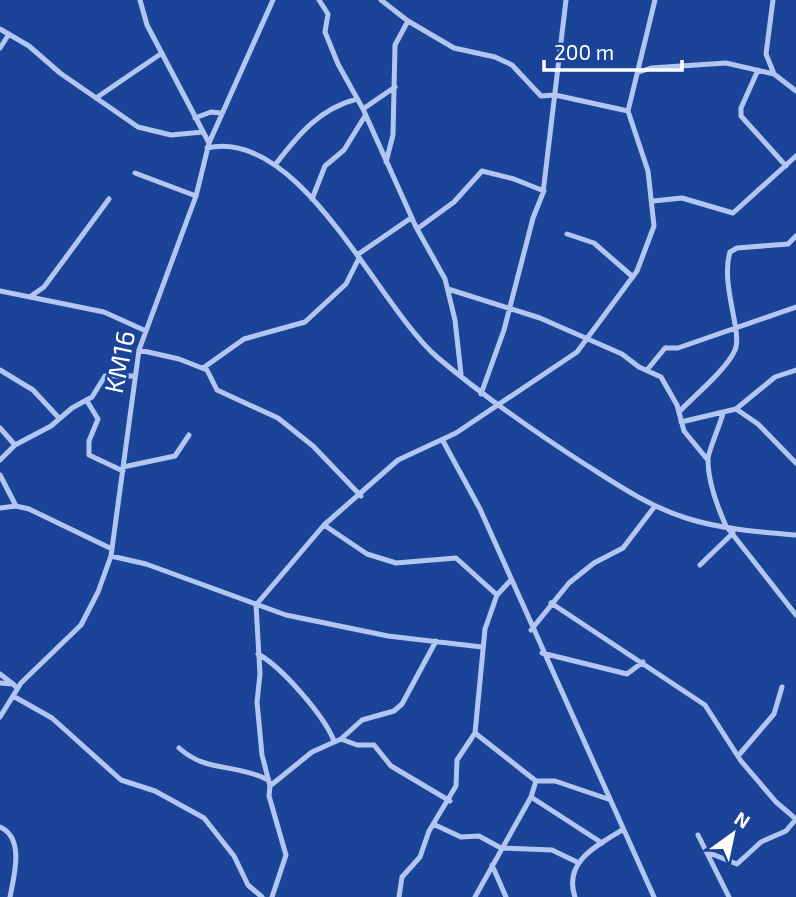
<svg xmlns="http://www.w3.org/2000/svg" width="796" height="897" font-family="'Exo 2',sans-serif">
  <rect width="100%" height="100%" fill="#1b4499"/>
  <g fill="none" stroke-linecap="round" stroke-linejoin="round">
    <path stroke="#b1c6f0" stroke-width="5" d="M 140,0 L 147,25 L 209,143
      M 319,0 L 328,14 L 325,32 L 338,64 L 363,109 L 416,227 L 445,279 L 455,320 L 461,374
      M 381,0 L 408,21 L 454,48 L 495,57 L 512,65 L 541,96 L 555,95 L 628,111
      M 773,0 L 766,54 L 774,74
      M 0,29 L 29,46 L 60,73 L 138,127 L 171,135 L 203,132
      M 0,48 L 9,34
      M 758,70 L 741,108 L 741,116 L 786,166
      M 639,72 L 651,68 L 726,63 L 774,74 L 796,91
      M 96,98 L 162,53
      M 363,109 L 395,87
      M 195,118 L 211,112 L 221,113
      M 207,148 C 301,127 377,305 437,357 C 483,396 532,430 583,463 C 616,484 648,506 686,518 C 720,529 760,532 796,535
      M 386,162 L 393,135 L 395,45 L 408,21
      M 275,165 C 298,135 320,108 357,99
      M 135,173 L 196,196
      M 312,199 L 325,166 L 344,150 L 365,116
      M 653,201 L 682,198 L 733,213 L 796,156
      M 417,229 L 454,202 L 482,171 L 514,179 L 544,191
      M 567,234 L 594,243 L 633,277
      M 357,255 L 411,218
      M 448,289 L 540,318 L 622,354 L 639,367 L 661,377 L 677,405 L 684,431 L 707,459
      M 0,291 L 104,312 L 146,331
      M 31,296 L 44,287 L 109,199
      M 139,350 L 179,359 L 207,370 L 217,390 L 278,418 L 313,446 L 361,496
      M 203,368 L 244,339 L 305,322 L 346,284 L 359,258
      M 0,370 L 33,390 L 59,418
      M 647,370 L 665,348 L 678,348 L 796,307
      M 481,394 L 504,330 L 533,218 L 543,193 L 566,0
      M 87,401 L 98,419 L 89,441 L 89,455 L 123,471
      M 736,409 L 758,424 L 796,463
      M 679,412 C 694,396 727,369 735,350 C 743,333 720,284 730,252 L 737,248 L 788,244 L 796,236
      M 723,413 C 721,423 707,454 708,460 C 708,483 717,506 726,526 L 796,615
      M 681,422 L 736,409 L 775,377 L 796,370
      M 0,428 L 15,445
      M 443,441 L 480,509 L 654,897
      M 0,460 L 15,445 L 51,426 L 72,408 L 92,397 L 105,376 L 134,376
      M 123,467 L 175,456 L 189,435
      M 0,475 L 16,506
      M 0,508 L 16,506 L 29,509 L 112,549
      M 324,525 L 367,554 L 396,563 L 456,558 L 497,595
      M 111,556 L 146,564 L 286,615 L 388,636 L 482,647
      M 700,565 L 733,533
      M 551,603 L 705,705 L 741,761 L 776,802 L 796,819
      M 531,630 L 569,583 L 594,563 L 623,548 L 655,506
      M 542,653 L 627,674 L 643,662
      M 258,654 C 282,667 325,717 334,741
      M 0,674 L 13,684
      M 0,683 L 13,684 L 17,688
      M 13,696 L 52,718 L 121,780 L 155,791 L 204,818 L 234,856 L 248,885 L 262,897
      M 0,717 L 21,683 L 81,625 L 98,592 L 111,556 L 139,350 L 196,196 L 209,143 L 273,0
      M 475,733 L 536,781
      M 341,739 L 357,745 L 374,745 L 391,766 L 450,801
      M 179,748 C 207,773 234,763 266,779
      M 738,756 L 774,714 L 782,687
      M 270,786 L 262,755 L 257,702 L 260,674 L 256,605 L 324,525 L 398,460 L 456,433 L 577,352 L 637,271 L 654,226 L 648,171 L 628,111 L 655,0
      M 531,797 L 602,843
      M 433,824 L 461,837 L 479,836 L 501,848 L 552,850 L 577,862
      M 0,827 C 25,838 14,876 10,897
      M 698,835 L 729,897
      M 707,852 L 737,864 L 761,842 L 786,831 L 796,819
      M 492,865 L 506,897
      M 272,897 L 286,855 L 269,796 L 270,786 L 312,752 L 341,739 L 362,720 L 394,711 L 402,704 L 436,641
      M 399,897 L 402,877 L 420,857 L 429,831 L 456,786 L 457,760 L 475,733 L 485,629 L 497,595 L 510,581
      M 475,897 L 531,797 L 536,781 L 555,781 L 608,799
      M 575,897 C 563,862 596,846 622,830"/>
  </g>
  <g text-anchor="middle" stroke-width="5" stroke-linejoin="round" paint-order="stroke">
    <g font-size="26" fill="#fff" stroke="#1b4499">
      <text transform="translate(120 362) rotate(-78)" y="9">KM16</text>
    </g>
  </g>
  <g transform="translate(733 834) rotate(33)" stroke="#1b4499" stroke-width="5" paint-order="stroke">
  <path d="M0-5L12 26L0 18L-12 26Z" fill="#ffffff"/>
  <text y="-10" font-size="19" font-weight="bold" text-anchor="middle" fill="#ffffff">N</text>
  </g>
  <path d="M544 60v10h138v-10" fill="none" stroke="#ffffff" stroke-width="3.5"/>
  <text x="554" y="60" font-size="21" fill="#ffffff" stroke="#1b4499" stroke-width="5" paint-order="stroke">200 m</text>
</svg>
